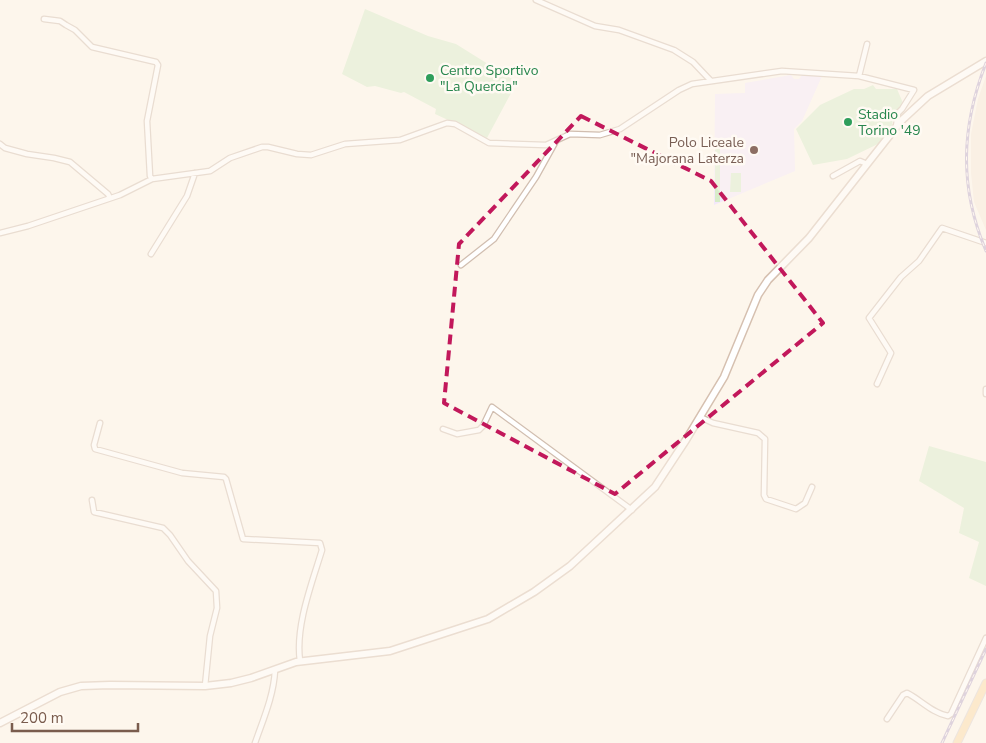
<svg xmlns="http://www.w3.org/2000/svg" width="986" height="743" font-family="'Nunito Sans',sans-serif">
  <rect width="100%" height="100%" fill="#fdf6ec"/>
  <path fill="#f5e8da" d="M 986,76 L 986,230 L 974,202 L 971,173 L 971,134 L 978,99 Z"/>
  <path fill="#f3e8fa" d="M 791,75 L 794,79 L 799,79 L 802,75 L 822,76 L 802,121 L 794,129 L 795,171 L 714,205 L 715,94 L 745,93 L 745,83 Z"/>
  <path fill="#d8ecc9" d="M 365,9 L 428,36 L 456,44 L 517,82 L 487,138 L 435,114 L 436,109 L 404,92 L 401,93 L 375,86 L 367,87 L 342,74 Z
    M 873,85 L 876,89 L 897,89 L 903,103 L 893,116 L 892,128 L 880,143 L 847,159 L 813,165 L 796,129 L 820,105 L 854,89 L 864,89 Z
    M 715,139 L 720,139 L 720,202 L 715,202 Z
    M 731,173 L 741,173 L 741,192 L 730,192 Z
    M 929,446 L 986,462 L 986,586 L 969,578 L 979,542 L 959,533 L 964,508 L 919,481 Z"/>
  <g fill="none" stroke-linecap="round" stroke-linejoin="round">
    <defs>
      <path id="street" d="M 536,0 L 595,26 L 619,30 L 674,50 L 693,62 L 711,81
        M 44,19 L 60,21 L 66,25 L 75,30 L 92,47 L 156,62 L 158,65 L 147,121 L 150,176 L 152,179
        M 859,76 L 867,44
        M 0,144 L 5,148 L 27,154 L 54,158 L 70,162 L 108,194 L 110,198
        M 833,176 L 860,161 L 867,164
        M 0,233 L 28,226 L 120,195 L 152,179 L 210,171 L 230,158 L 262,147 L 268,147 L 297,154 L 311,155 L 345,144 L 400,140 L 447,123 L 455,124 L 489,143 L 546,145 L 570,134 L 600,135 L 620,129 L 679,90 L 692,84 L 782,71 L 859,76 L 914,90 L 902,109 L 898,113 L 896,127
        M 151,254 L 187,196 L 195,173
        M 461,265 L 494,239 L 536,177 L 556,141
        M 877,384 L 891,353 L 869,318 L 901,277 L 919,261 L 942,228 L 986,243
        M 986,389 L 986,394
        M 700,417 L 713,423 L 758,433 L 765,439 L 764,495 L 766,499 L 796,509 L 805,503 L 812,487
        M 100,423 L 94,445 L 95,449 L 182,473 L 224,477 L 226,479 L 243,539 L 320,543 L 322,550 C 312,583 295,626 300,661
        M 443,429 L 457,434 L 479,430 L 483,426 L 492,407 L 632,510
        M 92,500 L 94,512 L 163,528 L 170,535 L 188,561 L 216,591 L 217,608 L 210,636 L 205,686
        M 887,719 L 903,695 L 907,693 C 921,700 932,713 948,716 L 951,714 L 986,638
        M 255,743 C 263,720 274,695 275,670"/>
      <path id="secondary" d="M 0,723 L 60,692 L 81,686 L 110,685 L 205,686 L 231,683 L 251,678 L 296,662 L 390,651 L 488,619 L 534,592 L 570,566 L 655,487 L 686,440 L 724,377 L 758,295 L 768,280 L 809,238 L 901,121 L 928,96 L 986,61"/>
      <path id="primary" d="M 957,743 L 986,683"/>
    </defs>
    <use href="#street" stroke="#d1beb0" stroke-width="7"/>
    <use href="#secondary" stroke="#d6c0b0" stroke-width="9"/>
    <use href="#primary" stroke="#dad1cd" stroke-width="9"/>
    <use href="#street" stroke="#fff" stroke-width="4.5"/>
    <use href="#secondary" stroke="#fff" stroke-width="6"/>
    <use href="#primary" stroke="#fbd9a5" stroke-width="7"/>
    <defs>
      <path id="rail" d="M 986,63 C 961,127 959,187 986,251
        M 942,743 L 986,649"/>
    </defs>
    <use href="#rail" stroke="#b9a8c9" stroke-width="3"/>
    <use href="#rail" stroke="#fffaf3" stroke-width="1" stroke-dasharray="4" stroke-linecap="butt"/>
  </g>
  <path d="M0 0H986V743H0ZM 581,116 L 711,181 L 823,323 L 615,494 L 444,403 L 459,244 Z" fill="#fdf6ec" fill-opacity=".55" fill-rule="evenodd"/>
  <path fill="none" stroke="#c2185b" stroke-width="4" stroke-dasharray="10 6" stroke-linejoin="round" d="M 581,116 L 711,181 L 823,323 L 615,494 L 444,403 L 459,244 Z"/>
  <g fill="#2e9e5b" stroke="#fffaf3" stroke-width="2">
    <circle cx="430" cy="78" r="5"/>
    <circle cx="848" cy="122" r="5"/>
  </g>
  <circle fill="#8d6e63" stroke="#fffaf3" stroke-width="2" cx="754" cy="150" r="5"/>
  <g text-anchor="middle" stroke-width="5" stroke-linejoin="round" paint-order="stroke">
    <g font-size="14" fill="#27864d" stroke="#fffaf3" text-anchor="start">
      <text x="440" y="75">Centro Sportivo<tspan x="440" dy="16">"La Quercia"</tspan></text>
      <text x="858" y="119">Stadio<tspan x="858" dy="16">Torino '49</tspan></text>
    </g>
    <g font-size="14" fill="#785e54" stroke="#fffaf3" text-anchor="end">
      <text x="744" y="147">Polo Liceale<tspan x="744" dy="16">"Majorana Laterza</tspan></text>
    </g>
  </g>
  <path d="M12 723v8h126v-8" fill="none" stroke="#7a5c4d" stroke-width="2.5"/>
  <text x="20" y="723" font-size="15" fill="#7a5c4d" stroke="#fffaf3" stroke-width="4" paint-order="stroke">200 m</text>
</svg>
